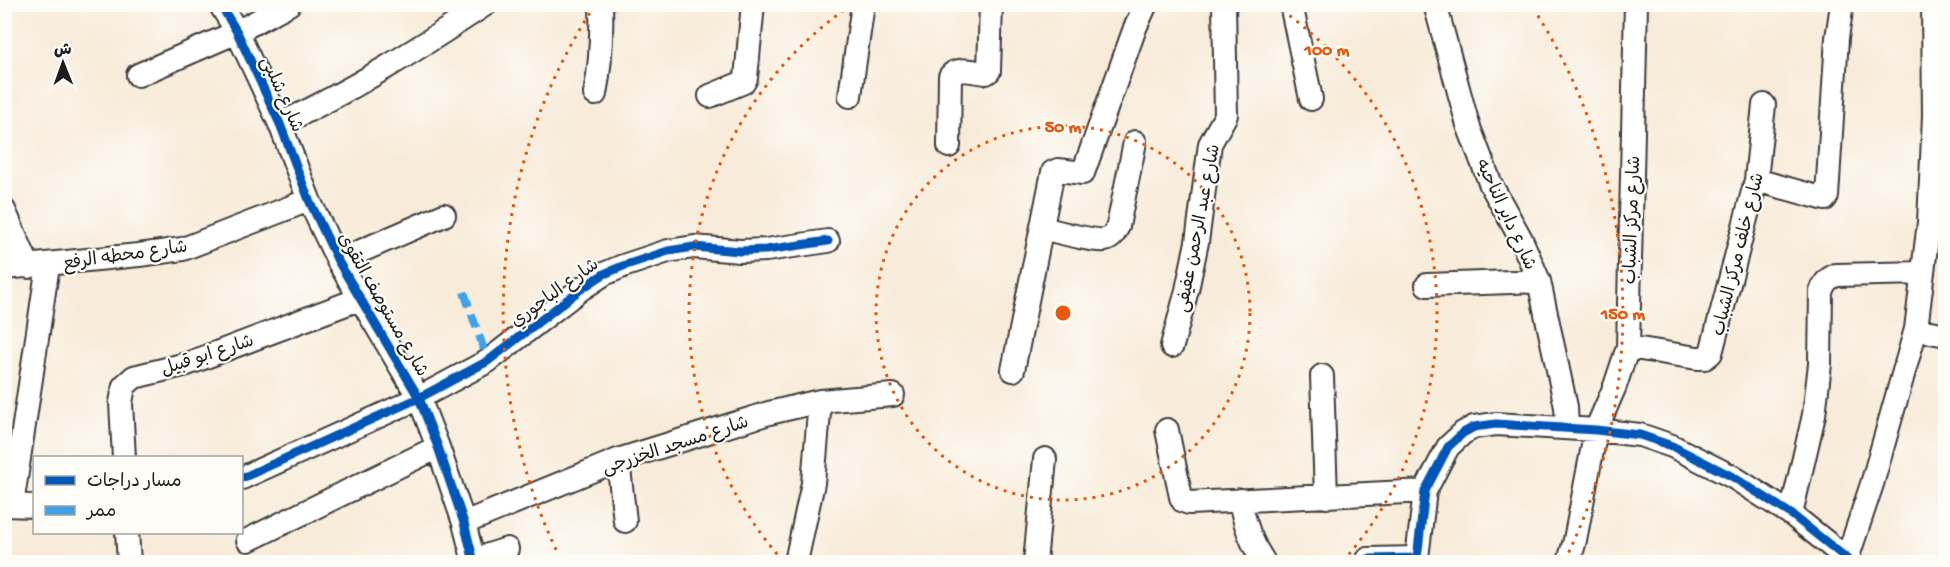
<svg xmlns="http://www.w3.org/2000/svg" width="1950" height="567" font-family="'Gochi Hand','Playpen Sans Arabic',sans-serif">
  <rect width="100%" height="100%" fill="#fdfcf7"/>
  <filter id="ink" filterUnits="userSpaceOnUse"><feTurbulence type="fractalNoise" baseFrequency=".0167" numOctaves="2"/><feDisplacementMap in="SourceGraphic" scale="12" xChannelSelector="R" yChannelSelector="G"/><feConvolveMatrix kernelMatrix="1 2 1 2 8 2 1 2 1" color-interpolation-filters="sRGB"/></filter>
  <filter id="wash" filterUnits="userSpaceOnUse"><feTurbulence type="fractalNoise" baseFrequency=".008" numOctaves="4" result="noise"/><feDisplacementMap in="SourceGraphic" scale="24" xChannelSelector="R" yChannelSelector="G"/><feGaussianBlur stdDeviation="1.35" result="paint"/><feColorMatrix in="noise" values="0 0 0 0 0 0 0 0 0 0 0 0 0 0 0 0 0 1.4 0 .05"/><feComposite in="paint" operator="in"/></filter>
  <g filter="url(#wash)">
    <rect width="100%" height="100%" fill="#f8ebd9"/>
  </g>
  <g filter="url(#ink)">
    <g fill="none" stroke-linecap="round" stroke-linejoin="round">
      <defs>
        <path id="street" d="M 220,4 L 237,32 L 280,124 L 309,200 L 338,261 L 419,398 L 438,447 L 464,523 L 474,562
          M 1291,4 L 1311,99
          M 1435,4 L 1468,125 L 1491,185 L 1521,239 L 1539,281 L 1566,407 L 1567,427
          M 138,75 L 237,32 L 289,4
          M 595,94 C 601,64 602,35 601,4
          M 710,96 L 744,82 L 746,78 L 753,4
          M 850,96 L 863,4
          M 280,124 C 352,91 419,48 486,4
          M 949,146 L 950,76 C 958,66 974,72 986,73 L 989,71 L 991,4
          M 1756,180 L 1825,199 L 1827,196 L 1837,38 L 1842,4
          M 4,210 L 29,267
          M 1042,228 C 1055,231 1094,242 1105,240 C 1113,238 1115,232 1118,226 L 1135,142
          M 338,261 L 444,215
          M 4,268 L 139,255 L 183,249 L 309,200
          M 1427,285 L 1539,281
          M 1916,329 L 1946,335
          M 1172,346 L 1187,290 L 1197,242 L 1210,144 L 1226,115 L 1224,4
          M 1628,347 L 1697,358 L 1705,358 L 1711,353 L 1756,180 L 1764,105
          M 1013,370 L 1053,172 L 1058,170 L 1083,173 L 1135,28 L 1146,4
          M 1322,376 L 1326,497
          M 1167,430 L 1181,497 L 1183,501 L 1189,503 L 1425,491
          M 124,458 L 121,403 L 124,386 L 134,377 L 187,364 L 359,299
          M 618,460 L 625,521
          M 242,478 L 419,398 L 488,361 L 581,289 L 604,274 L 623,266 L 668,251 L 694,247 L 740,251 L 766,250 L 828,241
          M 1240,500 C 1244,523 1251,543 1264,562
          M 4,505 L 34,506
          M 12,505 L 48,265
          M 1791,514 L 1814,415 L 1820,364 L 1821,292 C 1824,283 1827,279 1836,275 L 1923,273
          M 464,523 L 618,460 L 769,413 L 820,401 L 893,395
          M 127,532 L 129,562
          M 248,540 L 438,447
          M 1368,559 L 1417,558 L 1425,491 L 1448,447 L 1463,433 L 1474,427 L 1496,424 L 1596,430 L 1640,435 L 1672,446 L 1733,477 L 1791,514 L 1851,562
          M 1847,559 L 1872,484 L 1916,329 L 1929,222 L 1934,116 L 1933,4
          M 473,560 L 507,549
          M 796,562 L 813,483 L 820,401
          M 1035,562 L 1045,459
          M 1569,562 L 1575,540 L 1596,430 L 1615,386 L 1628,347 L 1636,4"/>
      </defs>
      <use href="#street" stroke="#3d3b38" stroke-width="26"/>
      <use href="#street" stroke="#fff" stroke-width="22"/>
      <path stroke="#3da2ea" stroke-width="8" stroke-dasharray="15 8" stroke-linecap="butt" d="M 464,292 L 488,361"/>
      <defs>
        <path id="cycleway" d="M 220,4 L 237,32 L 280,124 L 309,200 L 338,261 L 419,398 L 438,447 L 464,523 L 474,562
          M 242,478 L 419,398 L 488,361 L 581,289 L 604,274 L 623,266 L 668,251 L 694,247 L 740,251 L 766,250 L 828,241
          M 1368,559 L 1417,558 L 1425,491 L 1448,447 L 1463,433 L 1474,427 L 1496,424 L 1596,430 L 1640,435 L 1672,446 L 1733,477 L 1791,514 L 1851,562"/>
      </defs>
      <use href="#cycleway" stroke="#fdfcf7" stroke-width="13"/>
      <use href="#cycleway" stroke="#0057b8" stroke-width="9"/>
    </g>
  </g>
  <g fill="none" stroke="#e8590c" stroke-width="3" stroke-dasharray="3 6">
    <circle cx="1063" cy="313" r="187"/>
    <path d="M783 561A374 374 0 0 1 851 5M1275 5A374 374 0 0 1 1343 561"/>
    <path d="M560 558A560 560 0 0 1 593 8M1533 8A560 560 0 0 1 1566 558"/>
  </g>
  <g text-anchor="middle" stroke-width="4.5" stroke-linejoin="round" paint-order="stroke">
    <g font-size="18" fill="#1c1c1c" stroke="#fdfcf7">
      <text transform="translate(283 94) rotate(66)" y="6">شارع شلبى</text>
      <text transform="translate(1507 214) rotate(65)" y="6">شارع داير الناحيه</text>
      <text transform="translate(1631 220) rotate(-88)" y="6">شارع مركز الشباب</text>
      <text transform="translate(1197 228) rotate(-79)" y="6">شارع عبد الرحمن عفيفى</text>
      <text transform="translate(125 254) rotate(-8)" y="6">شارع محطه الرفع</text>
      <text transform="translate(1737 254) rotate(-76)" y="6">شارع خلف مركز الشباب</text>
      <text transform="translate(554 292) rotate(-36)" y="6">شارع الباجوري</text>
      <text transform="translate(384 304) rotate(60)" y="6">شارع مستوصف التقوى</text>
      <text transform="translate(207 354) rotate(-18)" y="6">شارع ابو قبيل</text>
      <text transform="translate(675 444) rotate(-18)" y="6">شارع مسجد الخزرجى</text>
    </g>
  </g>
  <circle cx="1063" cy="313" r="9" fill="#e8590c" stroke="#fdfcf7" stroke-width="3"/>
  <g font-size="18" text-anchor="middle" font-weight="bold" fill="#e8590c" stroke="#fdfcf7" stroke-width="4.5" stroke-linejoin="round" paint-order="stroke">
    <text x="1327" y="55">100 m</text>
    <text x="1063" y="132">50 m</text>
    <text x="1623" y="319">150 m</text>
  </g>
  <rect width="1950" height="567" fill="none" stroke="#fdfcf7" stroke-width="24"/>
  <rect x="33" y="456" width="210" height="78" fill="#fdfcf7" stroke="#a3a29f" stroke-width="1.5"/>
  <rect x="45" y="476" width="30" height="9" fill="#0057b8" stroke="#a3a29f" stroke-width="1.5"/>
  <text x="87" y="486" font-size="18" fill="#1c1c1c">مسار دراجات</text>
  <rect x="45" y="506" width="30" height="9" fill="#3da2ea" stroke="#a3a29f" stroke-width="1.5"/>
  <text x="87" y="516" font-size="18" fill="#1c1c1c">ممر</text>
  <g transform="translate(63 63) rotate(359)" stroke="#fdfcf7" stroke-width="4.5" paint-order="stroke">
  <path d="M0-4.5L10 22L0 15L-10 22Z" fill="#1c1c1c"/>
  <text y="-9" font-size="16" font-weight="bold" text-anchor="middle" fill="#1c1c1c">ش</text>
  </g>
</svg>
